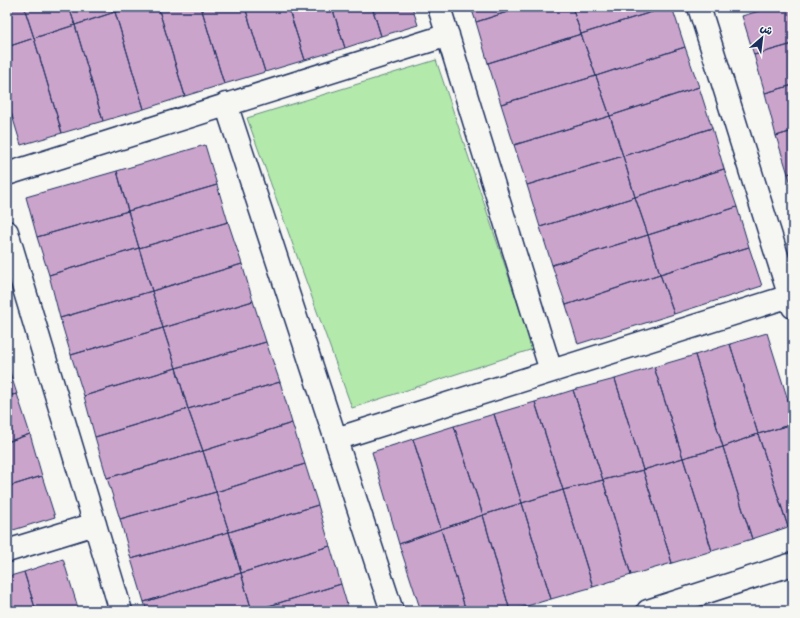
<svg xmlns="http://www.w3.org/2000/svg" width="800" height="618" font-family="'Playpen Sans','Playpen Sans Arabic',sans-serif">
  <rect width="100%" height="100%" fill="#f6f6f2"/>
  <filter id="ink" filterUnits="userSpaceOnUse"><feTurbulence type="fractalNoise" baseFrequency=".025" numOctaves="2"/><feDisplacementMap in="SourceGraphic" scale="8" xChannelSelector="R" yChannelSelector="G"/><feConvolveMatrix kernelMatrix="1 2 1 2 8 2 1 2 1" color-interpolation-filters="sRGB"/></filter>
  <g filter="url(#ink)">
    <path fill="#b3e9ab" stroke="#678c84" d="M 436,60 L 533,349 L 352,408 L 247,118 Z"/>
    <path fill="#cba4cc" stroke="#1b2f5e" d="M 7,7 L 24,7 L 34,38 L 7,47 Z
      M 24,7 L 69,7 L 75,25 L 34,38 Z
      M 69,7 L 114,7 L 115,12 L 75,25 Z
      M 114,7 L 132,7 L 115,12 Z
      M 132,7 L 158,7 L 185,96 L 144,109 L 115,12 Z
      M 158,7 L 201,7 L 224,84 L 185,96 Z
      M 201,7 L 245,7 L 265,72 L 224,84 Z
      M 245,7 L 288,7 L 305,60 L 265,72 Z
      M 288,7 L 332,7 L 345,48 L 305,60 Z
      M 332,7 L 372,7 L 381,36 L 345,48 Z
      M 372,7 L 412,7 L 418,25 L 381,36 Z
      M 471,7 L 523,7 L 476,22 Z
      M 523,7 L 572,7 L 581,34 L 488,63 L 476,22 Z
      M 572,7 L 668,7 L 581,34 Z
      M 668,7 L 672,7 L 685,47 L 596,76 L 581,34 Z
      M 773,7 L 793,7 L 793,44 L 754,55 L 742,16 Z
      M 115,12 L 144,109 L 103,121 L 75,25 Z
      M 75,25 L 103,121 L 62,133 L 34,38 Z
      M 581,34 L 596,76 L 501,104 L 488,63 Z
      M 34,38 L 62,133 L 21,145 L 7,99 L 7,47 Z
      M 793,44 L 793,85 L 765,93 L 754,55 Z
      M 685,47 L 699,87 L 610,116 L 596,76 Z
      M 596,76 L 610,116 L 514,145 L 501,104 Z
      M 793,85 L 793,131 L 776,136 L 765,93 Z
      M 699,87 L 712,128 L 623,156 L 610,116 Z
      M 610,116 L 623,156 L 527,185 L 514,145 Z
      M 712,128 L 724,169 L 635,197 L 623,156 Z
      M 793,131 L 793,172 L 788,174 L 776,136 Z
      M 205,145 L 217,185 L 128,211 L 117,171 Z
      M 623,156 L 635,197 L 540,227 L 527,185 Z
      M 724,169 L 737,207 L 648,235 L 635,197 Z
      M 117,171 L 128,211 L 37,237 L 26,197 Z
      M 793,172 L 793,191 L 788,174 Z
      M 217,185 L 228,222 L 139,248 L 128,211 Z
      M 635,197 L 648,235 L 552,265 L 540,227 Z
      M 737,207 L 749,247 L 660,274 L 648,235 Z
      M 128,211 L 139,248 L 49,275 L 37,237 Z
      M 228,222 L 242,264 L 152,291 L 139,248 Z
      M 648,235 L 660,274 L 566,305 L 552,265 Z
      M 749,247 L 762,286 L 674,314 L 660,274 Z
      M 139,248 L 152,291 L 60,318 L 49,275 Z
      M 242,264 L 253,301 L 163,328 L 152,291 Z
      M 660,274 L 674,314 L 578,344 L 566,305 Z
      M 152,291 L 163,328 L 71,355 L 60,318 Z
      M 253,301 L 266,342 L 176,368 L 163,328 Z
      M 163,328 L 176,368 L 84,396 L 71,355 Z
      M 767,333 L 793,416 L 793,424 L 758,434 L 730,344 Z
      M 266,342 L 280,382 L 188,409 L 176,368 Z
      M 730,344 L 758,434 L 723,447 L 695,355 Z
      M 695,355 L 723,447 L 683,458 L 654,367 Z
      M 7,363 L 17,394 L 7,396 Z
      M 654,367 L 683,458 L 643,470 L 615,379 Z
      M 176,368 L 188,409 L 95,437 L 84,396 Z
      M 615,379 L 643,470 L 603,480 L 573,390 Z
      M 280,382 L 292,423 L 203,451 L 188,409 Z
      M 573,390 L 603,480 L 563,490 L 535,402 Z
      M 17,394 L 30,434 L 7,442 L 7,396 Z
      M 535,402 L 563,490 L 522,503 L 494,414 Z
      M 188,409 L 203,451 L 107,478 L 95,437 Z
      M 494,414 L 522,503 L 483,515 L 454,426 Z
      M 292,423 L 305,464 L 216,492 L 203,451 Z
      M 793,424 L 793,526 L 788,527 L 758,434 Z
      M 454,426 L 483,515 L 441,529 L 413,439 Z
      M 30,434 L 42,476 L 7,487 L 7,442 Z
      M 758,434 L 788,527 L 752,539 L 723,447 Z
      M 413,439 L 441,529 L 399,544 L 372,452 Z
      M 723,447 L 752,539 L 712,551 L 683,458 Z
      M 203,451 L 216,492 L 120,519 L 107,478 Z
      M 683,458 L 712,551 L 672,563 L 643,470 Z
      M 305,464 L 318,505 L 229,532 L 216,492 Z
      M 643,470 L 672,563 L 631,575 L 603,480 Z
      M 42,476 L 55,517 L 7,532 L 7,487 Z
      M 603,480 L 631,575 L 593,587 L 563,490 Z
      M 563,490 L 593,587 L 551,599 L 522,503 Z
      M 216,492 L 229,532 L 131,559 L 120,519 Z
      M 522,503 L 551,599 L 510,611 L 483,515 Z
      M 318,505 L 330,546 L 241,573 L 229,532 Z
      M 483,515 L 510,611 L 466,611 L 441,529 Z
      M 441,529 L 466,611 L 421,611 L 399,544 Z
      M 229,532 L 241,573 L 144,602 L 131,559 Z
      M 330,546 L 341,584 L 252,611 L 241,573 Z
      M 63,559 L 79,611 L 36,611 L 24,572 Z
      M 24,572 L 36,611 L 7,611 L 7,577 Z
      M 241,573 L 252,611 L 147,611 L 144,602 Z
      M 341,584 L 349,611 L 253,611 Z"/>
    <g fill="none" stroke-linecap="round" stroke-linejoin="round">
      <defs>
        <path id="street" d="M 439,7 L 551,371
          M 699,7 L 793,307
          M 226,104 L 392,611
          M 7,174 L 448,35
          M 7,232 L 121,611
          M 336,439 L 790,296
          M 7,551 L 95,524
          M 648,611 L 793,564"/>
      </defs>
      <use href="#street" stroke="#1b2f5e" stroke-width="25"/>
      <use href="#street" stroke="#f6f6f2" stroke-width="22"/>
    </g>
  </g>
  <rect width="800" height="618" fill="none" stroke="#f6f6f2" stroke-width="24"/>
  <rect x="12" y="12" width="776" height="594" fill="none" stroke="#1b2f5e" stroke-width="1.5" filter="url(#ink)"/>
  <g transform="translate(762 38) rotate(28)" stroke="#f6f6f2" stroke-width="3" paint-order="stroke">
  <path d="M0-3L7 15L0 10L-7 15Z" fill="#1b2f5e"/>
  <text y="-6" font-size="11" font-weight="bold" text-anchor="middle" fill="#1b2f5e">ش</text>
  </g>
</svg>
